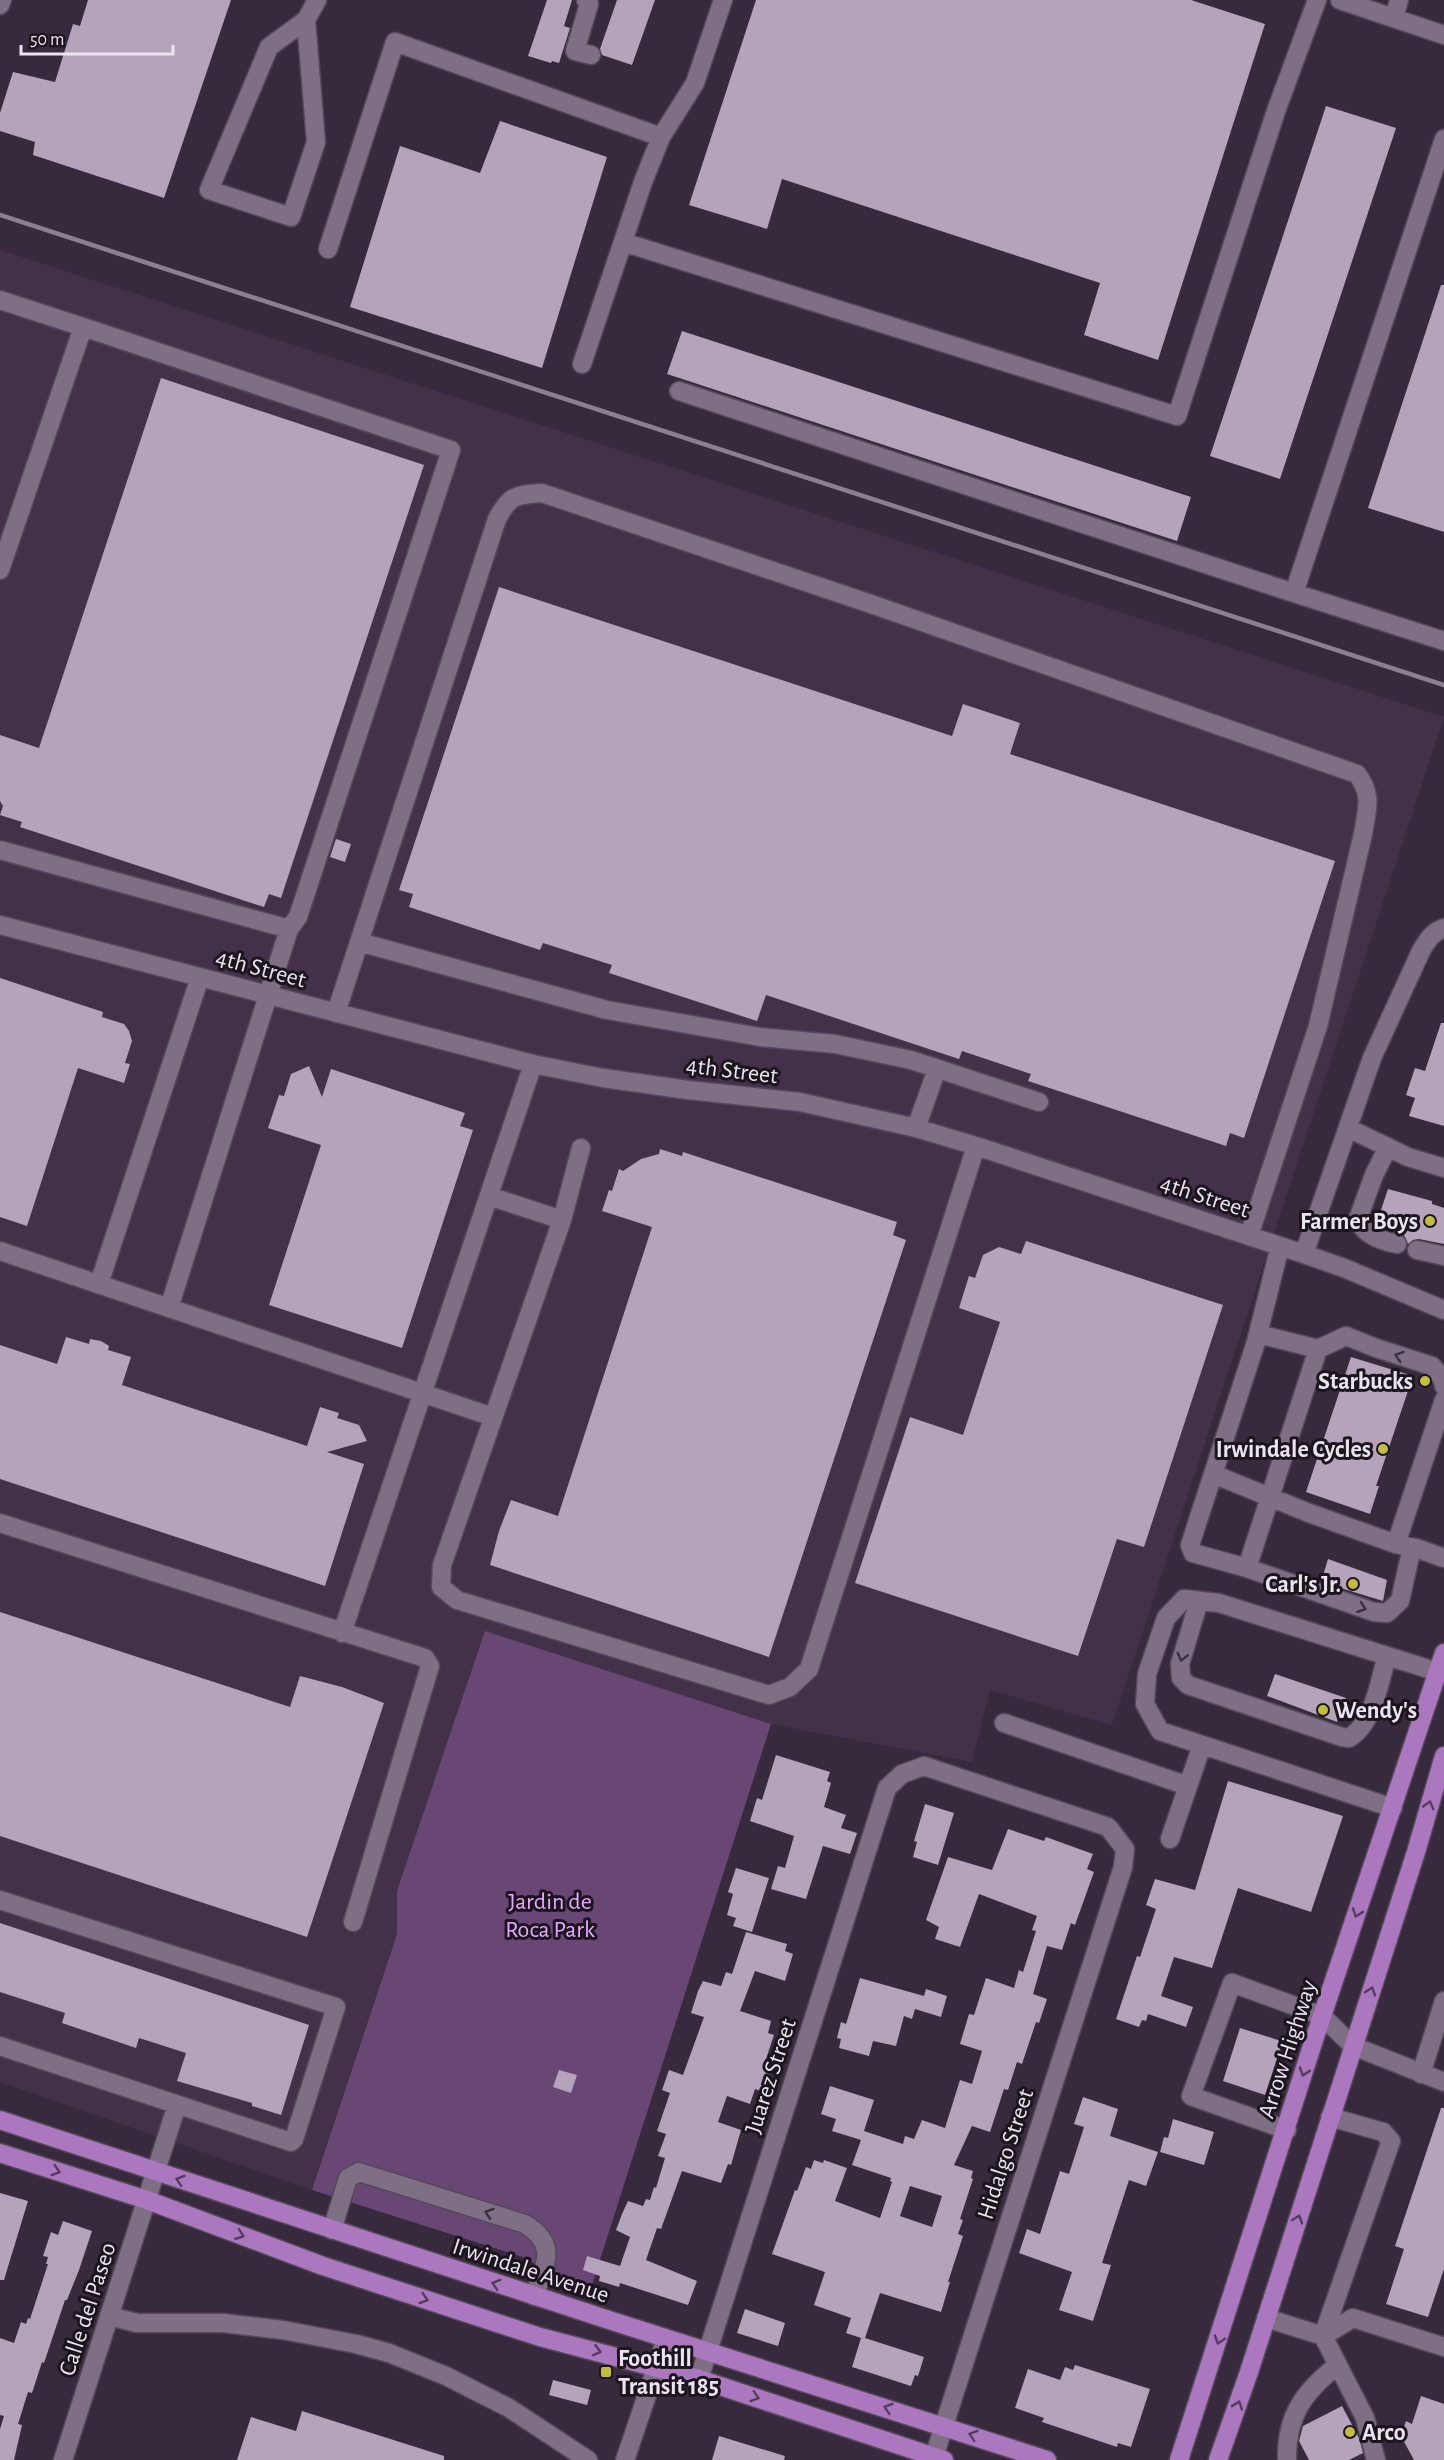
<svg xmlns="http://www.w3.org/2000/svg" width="1444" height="2460" font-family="'Alegreya Sans',sans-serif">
  <rect width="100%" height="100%" fill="#382a3d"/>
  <path fill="#43314a" d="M 0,250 L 1444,717 L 1112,1725 L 990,1690 L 972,1762 L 771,1724 L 397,1891 L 397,1934 L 312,2190 L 0,2082 Z"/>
  <path fill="#684775" d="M 485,1631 L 771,1724 L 591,2288 C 578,2283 566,2280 556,2273 C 546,2266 535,2266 526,2258 L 312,2190 L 397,1934 L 397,1891 Z"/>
  <path fill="#b4a3bb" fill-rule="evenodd" d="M 88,0 L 231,0 L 164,198 L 33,155 L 35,142 L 0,131 L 0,113 L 13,72 L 55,82 L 73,24 L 80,26 Z
    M 547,0 L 572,0 L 564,26 L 570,28 L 559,63 L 552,61 L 551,63 L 528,56 Z
    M 617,0 L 655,0 L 632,65 L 602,55 L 600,49 Z
    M 756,0 L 1191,0 L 1265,24 L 1158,360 L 1084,335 L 1100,283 L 782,179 L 767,229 L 689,205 Z
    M 1326,106 L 1396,128 L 1280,479 L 1210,456 Z
    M 500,121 L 607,157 L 542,368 L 350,307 L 400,146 L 480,173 Z
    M 1441,285 L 1444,285 L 1444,532 L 1368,508 Z
    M 682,331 L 1191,497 L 1177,541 L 667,374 Z
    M 161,378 L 424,465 L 281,898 L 269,894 L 264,907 L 20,827 L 22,822 L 0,815 L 3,806 L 0,801 L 0,735 L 39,748 Z
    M 499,587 L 952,736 L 963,704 L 1020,723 L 1010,754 L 1335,861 L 1244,1138 L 1230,1133 L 1226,1146 L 1028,1081 L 1031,1074 L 962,1051 L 959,1059 L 766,995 L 757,1021 L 609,973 L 612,965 L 543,943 L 540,950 L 409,907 L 413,894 L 399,890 Z
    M 336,839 L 351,844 L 345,862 L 330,857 Z
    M 0,978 L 103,1012 L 102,1017 L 124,1024 L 129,1031 L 132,1041 L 125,1063 L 130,1064 L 124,1083 L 78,1068 L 27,1226 L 0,1217 Z
    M 1441,1023 L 1444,1023 L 1444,1126 L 1409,1116 L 1415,1098 L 1406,1095 L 1415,1068 L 1425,1071 Z
    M 309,1066 L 322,1097 L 331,1069 L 465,1113 L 460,1126 L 473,1130 L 402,1348 L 269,1305 L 321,1145 L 268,1128 L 279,1095 L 284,1096 L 291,1074 Z
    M 660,1149 L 682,1156 L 683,1152 L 897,1222 L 893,1235 L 906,1240 L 769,1657 L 490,1565 L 499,1531 L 511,1500 L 558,1516 L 652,1227 L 602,1211 L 609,1190 L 612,1191 L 619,1169 L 623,1171 L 641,1159 L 659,1154 Z
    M 1388,1189 L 1432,1201 L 1432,1204 L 1444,1208 L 1444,1244 L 1419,1239 L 1413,1240 L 1408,1244 L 1404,1235 L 1376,1225 Z
    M 1026,1241 L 1223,1305 L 1144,1547 L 1117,1539 L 1078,1656 L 855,1583 L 910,1417 L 963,1435 L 1000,1322 L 959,1308 L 969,1276 L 975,1278 L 983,1255 L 999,1247 L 1021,1254 Z
    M 66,1337 L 89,1344 L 90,1339 L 101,1341 L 109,1346 L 108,1350 L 131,1357 L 122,1385 L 307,1446 L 320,1407 L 339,1413 L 337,1418 L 359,1425 L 367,1441 L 327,1452 L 364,1464 L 325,1586 L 0,1479 L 0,1345 L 57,1364 Z
    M 1351,1357 L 1413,1376 L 1376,1486 L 1379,1486 L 1370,1514 L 1306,1492 Z
    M 1328,1559 L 1387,1580 L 1383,1601 L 1321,1582 Z
    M 0,1612 L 290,1707 L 300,1676 L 342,1687 L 384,1703 L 307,1937 L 0,1836 Z
    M 1275,1674 L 1346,1698 L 1337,1722 L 1267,1696 Z
    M 776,1755 L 830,1772 L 827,1781 L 831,1783 L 824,1807 L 846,1815 L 841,1828 L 857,1833 L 850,1854 L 823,1846 L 806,1899 L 771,1889 L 778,1866 L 785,1868 L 794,1836 L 750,1821 L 757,1798 L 762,1800 Z
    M 1228,1781 L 1343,1816 L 1311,1912 L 1238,1888 L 1212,1968 L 1174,1957 L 1161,1996 L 1193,2007 L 1186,2027 L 1148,2014 L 1146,2021 L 1142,2020 L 1139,2027 L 1116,2019 L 1137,1956 L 1140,1957 L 1156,1909 L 1146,1905 L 1155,1879 L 1195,1890 Z
    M 925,1804 L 954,1813 L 938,1865 L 913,1857 L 917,1842 L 914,1841 Z
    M 1008,1829 L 1044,1841 L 1046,1837 L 1093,1854 L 1087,1869 L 1094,1872 L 1075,1925 L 1071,1923 L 1062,1950 L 1047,1946 L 1033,1994 L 1047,1999 L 1039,2023 L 1036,2022 L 1022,2064 L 1017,2062 L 1008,2090 L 1004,2089 L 990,2132 L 972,2126 L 954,2165 L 973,2171 L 971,2178 L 973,2179 L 960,2219 L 963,2220 L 958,2234 L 963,2236 L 948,2282 L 950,2282 L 941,2312 L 880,2293 L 865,2338 L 924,2357 L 918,2376 L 915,2375 L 911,2386 L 852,2367 L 861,2338 L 846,2333 L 851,2318 L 814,2305 L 825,2272 L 772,2254 L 795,2190 L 797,2191 L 806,2167 L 811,2169 L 814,2160 L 823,2163 L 824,2160 L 847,2168 L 835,2201 L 880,2218 L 892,2182 L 890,2181 L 891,2178 L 852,2165 L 861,2140 L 832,2131 L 836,2119 L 821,2114 L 830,2086 L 874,2100 L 864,2131 L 903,2144 L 905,2136 L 914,2139 L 922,2120 L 945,2128 L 960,2080 L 972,2084 L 982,2051 L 960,2044 L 969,2014 L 974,2015 L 986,1978 L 1014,1988 L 1019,1970 L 1023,1972 L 1036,1931 L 1032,1930 L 1037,1916 L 979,1894 L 960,1947 L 935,1939 L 939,1927 L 926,1920 L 948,1857 L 992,1870 ZM 910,2186 L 942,2196 L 932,2227 L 900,2216 Z
    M 736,1868 L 769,1878 L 752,1932 L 733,1926 L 736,1918 L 727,1915 L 733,1894 L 728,1892 Z
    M 0,1923 L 309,2025 L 281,2115 L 252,2106 L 252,2103 L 177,2081 L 186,2053 L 139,2038 L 136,2048 L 62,2023 L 65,2013 L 0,1992 Z
    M 746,1932 L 787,1944 L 785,1951 L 793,1954 L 785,1981 L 755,1971 L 740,2011 L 771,2021 L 768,2033 L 774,2035 L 764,2065 L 772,2068 L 764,2092 L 755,2089 L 750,2104 L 727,2096 L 718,2122 L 741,2130 L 731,2165 L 728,2164 L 721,2183 L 682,2171 L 661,2229 L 657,2228 L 646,2260 L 697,2281 L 688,2305 L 620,2283 L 619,2287 L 599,2281 L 600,2276 L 583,2270 L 587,2256 L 620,2266 L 630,2237 L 616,2230 L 622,2214 L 628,2201 L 643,2206 L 646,2199 L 650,2200 L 654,2187 L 656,2188 L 665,2158 L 658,2156 L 666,2134 L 657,2131 L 670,2093 L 662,2090 L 669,2070 L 683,2075 L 704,2017 L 691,2013 L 698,1991 L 703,1981 L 721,1986 L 726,1972 L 732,1974 Z
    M 860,1978 L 924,1996 L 926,1989 L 947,1996 L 941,2017 L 915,2009 L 912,2019 L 904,2016 L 896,2046 L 873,2041 L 869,2056 L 839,2048 L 841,2039 L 837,2038 L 841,2022 L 846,2024 Z
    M 1240,2028 L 1278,2040 L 1281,2046 L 1265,2095 L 1223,2081 Z
    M 559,2070 L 577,2075 L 571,2093 L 553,2087 Z
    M 1083,2097 L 1118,2109 L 1110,2136 L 1158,2152 L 1146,2186 L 1129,2180 L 1102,2263 L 1111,2265 L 1093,2321 L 1059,2310 L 1072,2272 L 1019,2253 L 1027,2229 L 1040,2234 L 1060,2171 L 1069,2174 L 1084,2127 L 1074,2124 Z
    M 1441,2108 L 1444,2108 L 1444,2269 L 1428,2317 L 1386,2304 L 1404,2249 L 1395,2246 Z
    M 1173,2119 L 1214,2132 L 1204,2165 L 1160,2152 L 1164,2137 L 1168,2138 Z
    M 0,2193 L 28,2201 L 4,2280 L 0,2280 Z
    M 63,2221 L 92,2231 L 79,2270 L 67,2300 L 65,2300 L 44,2363 L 42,2362 L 32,2393 L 28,2392 L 18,2424 L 22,2425 L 14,2460 L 0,2460 L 0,2429 L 4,2416 L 0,2415 L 0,2338 L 14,2343 L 21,2322 L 26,2324 L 28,2318 L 30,2319 L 48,2264 L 46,2264 L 48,2257 L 43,2256 L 51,2232 L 58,2235 Z
    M 745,2309 L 785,2323 L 778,2346 L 737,2333 Z
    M 1075,2365 L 1150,2389 L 1131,2447 L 1118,2443 L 1117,2447 L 1042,2422 L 1044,2418 L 1015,2408 L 1028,2369 L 1060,2380 L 1065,2367 L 1073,2370 Z
    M 553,2380 L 591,2390 L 587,2405 L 549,2395 Z
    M 1421,2396 L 1444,2404 L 1444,2460 L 1414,2460 L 1401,2436 L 1406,2421 L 1412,2424 Z
    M 1342,2406 L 1359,2438 L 1363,2453 L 1349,2460 L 1309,2460 L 1299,2441 L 1303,2426 Z
    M 302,2411 L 444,2456 L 444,2460 L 237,2460 L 251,2417 L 296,2431 Z
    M 719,2436 L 785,2456 L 784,2460 L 712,2460 Z"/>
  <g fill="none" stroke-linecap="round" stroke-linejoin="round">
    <defs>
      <path id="minor" d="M 586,0 L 589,4 L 575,51 L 591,55
        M 1340,0 L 1444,35
        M 0,5 L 2,0
        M 1394,18 L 1399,0
        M 306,20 L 269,47 L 209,190 L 291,217 L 316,142 L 306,20 L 317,0
        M 1444,139 L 1294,593 L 1444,641
        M 623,242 L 1177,416 L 1276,111 L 1317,0
        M 328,249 L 395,42 L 661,137
        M 0,300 L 83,327
        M 582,364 L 643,182 L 661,137 L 695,83 L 723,0
        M 679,391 L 1294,593
        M 0,570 L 83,327 L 451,450 L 298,917 L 289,929 L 169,1308
        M 0,850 L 289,929
        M 0,925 L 533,1064 L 603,1078 L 688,1090 L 800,1102 L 916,1128 L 976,1146 L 1304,1254 L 1344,1268 L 1444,1310
        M 359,942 L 607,1010 L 760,1037 L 835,1044 L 911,1060 L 1039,1102
        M 336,1013 L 497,519 C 510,495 515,495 542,493 L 871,604 L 1357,774 C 1373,795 1367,809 1363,834 L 1318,1026 L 1249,1236
        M 916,1128 L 937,1069
        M 1348,1128 L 1408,1157 L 1444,1168
        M 1388,1147 L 1374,1175 L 1358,1219 C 1363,1235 1382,1241 1397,1244
        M 489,1196 L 562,1220 L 442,1565 L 441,1587 L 457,1600 L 769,1695 L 790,1687 L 809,1669 L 976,1146
        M 562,1220 L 581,1148
        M 1280,1246 L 1256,1342 L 1190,1545 L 1193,1553 L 1247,1568 L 1374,1612 L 1387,1613 L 1400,1601 L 1410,1556 L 1416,1548
        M 1417,1250 L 1444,1256
        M 0,1251 L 493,1417
        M 1304,1254 L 1372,1058 L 1421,951 C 1427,941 1432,932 1444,928
        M 99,1284 L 200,977
        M 1258,1334 L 1318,1349 L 1346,1336 L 1376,1348 L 1432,1366 L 1442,1378 L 1444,1386
        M 1444,1400 L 1396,1544 L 1416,1548 L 1444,1558
        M 1213,1474 L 1309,1513 L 1396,1544
        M 0,1523 L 425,1658 L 430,1666 L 353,1922
        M 1247,1568 L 1318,1349
        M 1199,1601 L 1180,1664 L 1181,1678 L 1188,1685 L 1342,1737 L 1349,1738 C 1374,1723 1379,1682 1387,1656
        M 342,1633 L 533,1064
        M 1004,1723 L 1188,1786
        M 1393,1808 L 1160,1731 L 1145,1704 L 1147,1674 L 1166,1618 L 1184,1599 L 1219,1603 L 1438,1672
        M 1170,1839 L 1202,1745
        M 0,1900 L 336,2007 L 294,2139 L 291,2142 L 0,2046
        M 1421,2074 L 1444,2001
        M 1330,2117 L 1383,2132 L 1391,2141 L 1323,2336 L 1365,2418 L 1376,2460
        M 1287,2130 L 1191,2096 L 1232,1983 L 1322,2016 L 1353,2046 L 1444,2082
        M 332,2230 L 348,2178 L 359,2172 L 525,2224 C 559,2245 545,2265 534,2296
        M 109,2316 L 137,2323 L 223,2323 L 283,2330 L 356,2344 L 389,2353 L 446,2376 L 509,2408 L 588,2460
        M 1266,2318 L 1323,2336 L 1353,2318 L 1444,2347
        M 699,2379 L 887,1788 L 902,1774 L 924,1766 L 1108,1827 L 1125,1849 L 1123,1867 L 934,2457
        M 63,2460 L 177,2105
        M 625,2460 L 666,2339
        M 1287,2460 C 1286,2416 1304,2391 1338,2365"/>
      <path id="major" d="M 0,2120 L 612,2321 L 1047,2460
        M 0,2153 L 147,2200 L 323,2266 L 540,2337 L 699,2379 L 944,2460
        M 1179,2460 L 1312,2046 L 1444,1653
        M 1218,2460 L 1249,2372 L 1416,1852 L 1444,1756"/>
    </defs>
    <use href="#minor" stroke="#544859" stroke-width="21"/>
    <use href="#major" stroke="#544859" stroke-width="21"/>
    <use href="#minor" stroke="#7f6f85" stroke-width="18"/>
    <use href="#major" stroke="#ab77bf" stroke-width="18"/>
    <path stroke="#8b8090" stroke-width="4.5" d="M 0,215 L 1444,685"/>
  </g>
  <defs><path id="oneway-chevron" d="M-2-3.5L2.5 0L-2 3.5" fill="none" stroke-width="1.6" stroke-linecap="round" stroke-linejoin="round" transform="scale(1.5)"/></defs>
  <g stroke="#3a303d">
    <use href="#oneway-chevron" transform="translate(1399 1356) rotate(-162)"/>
    <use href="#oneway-chevron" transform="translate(1362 1608) rotate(19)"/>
    <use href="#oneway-chevron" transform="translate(1182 1657) rotate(104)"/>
    <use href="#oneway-chevron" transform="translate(489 2213) rotate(-162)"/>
  </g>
  <g stroke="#553c5e">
    <use href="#oneway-chevron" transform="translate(1429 1805) rotate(-74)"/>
    <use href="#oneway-chevron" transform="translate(1357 1913) rotate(109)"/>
    <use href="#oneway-chevron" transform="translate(1371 1991) rotate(-72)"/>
    <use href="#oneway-chevron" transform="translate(1304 2072) rotate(107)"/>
    <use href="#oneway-chevron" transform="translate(56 2171) rotate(18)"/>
    <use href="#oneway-chevron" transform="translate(180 2180) rotate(-162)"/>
    <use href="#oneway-chevron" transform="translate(1298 2219) rotate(-72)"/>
    <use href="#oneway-chevron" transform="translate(240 2235) rotate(20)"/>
    <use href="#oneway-chevron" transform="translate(496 2284) rotate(-162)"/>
    <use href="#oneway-chevron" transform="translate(424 2299) rotate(18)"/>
    <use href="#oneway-chevron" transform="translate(1219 2340) rotate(108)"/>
    <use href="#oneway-chevron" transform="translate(597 2351) rotate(14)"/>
    <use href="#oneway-chevron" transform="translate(755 2397) rotate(18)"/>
    <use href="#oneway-chevron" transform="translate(1238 2405) rotate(-71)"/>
    <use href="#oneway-chevron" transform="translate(888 2408) rotate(-163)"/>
    <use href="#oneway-chevron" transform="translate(973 2435) rotate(-162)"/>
  </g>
  <g fill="#c3bd3e" stroke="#1c151e" stroke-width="2">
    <circle cx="1430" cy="1221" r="6"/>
    <circle cx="1425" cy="1381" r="6"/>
    <circle cx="1383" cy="1449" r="6"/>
    <circle cx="1353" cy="1584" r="6"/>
    <circle cx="1323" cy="1710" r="6"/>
    <rect x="600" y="2366" width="12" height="12" rx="3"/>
    <circle cx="1350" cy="2432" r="6"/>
  </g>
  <g text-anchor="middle" stroke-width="6" stroke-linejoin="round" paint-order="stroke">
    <g font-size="24" fill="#ece3f0" stroke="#1c151e">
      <text transform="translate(261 968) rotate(15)" y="8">4th Street</text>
      <text transform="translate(732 1070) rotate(7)" y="8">4th Street</text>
      <text transform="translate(1205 1196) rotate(18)" y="8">4th Street</text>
      <text transform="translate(1287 2049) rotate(-72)" y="8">Arrow Highway</text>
      <text transform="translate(770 2076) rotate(-72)" y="8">Juarez Street</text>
      <text transform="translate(1005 2154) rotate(-72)" y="8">Hidalgo Street</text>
      <text transform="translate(531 2270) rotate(18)" y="8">Irwindale Avenue</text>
      <text transform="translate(87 2309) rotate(-72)" y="8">Calle del Paseo</text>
    </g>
    <g font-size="24" font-weight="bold" fill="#ece3f0" stroke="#1c151e" text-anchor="end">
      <text x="1418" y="1229">Farmer Boys</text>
      <text x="1413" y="1389">Starbucks</text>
      <text x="1371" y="1457">Irwindale Cycles</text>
      <text x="1341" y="1592">Carl's Jr.</text>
      <text x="1335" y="1718" text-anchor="start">Wendy's</text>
      <text x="618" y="2366" text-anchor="start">Foothill<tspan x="618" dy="28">Transit 185</tspan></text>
      <text x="1362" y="2440" text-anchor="start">Arco</text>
    </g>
    <g font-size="24" fill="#e7a8ff" stroke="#1c151e">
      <text x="550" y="1909">Jardin de<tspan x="550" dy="28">Roca Park</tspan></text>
    </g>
  </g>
  <path d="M21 45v9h152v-9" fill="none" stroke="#ece3f0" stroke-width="3"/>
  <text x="30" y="45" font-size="18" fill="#ece3f0" stroke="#1c151e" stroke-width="4.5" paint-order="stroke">50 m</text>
</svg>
